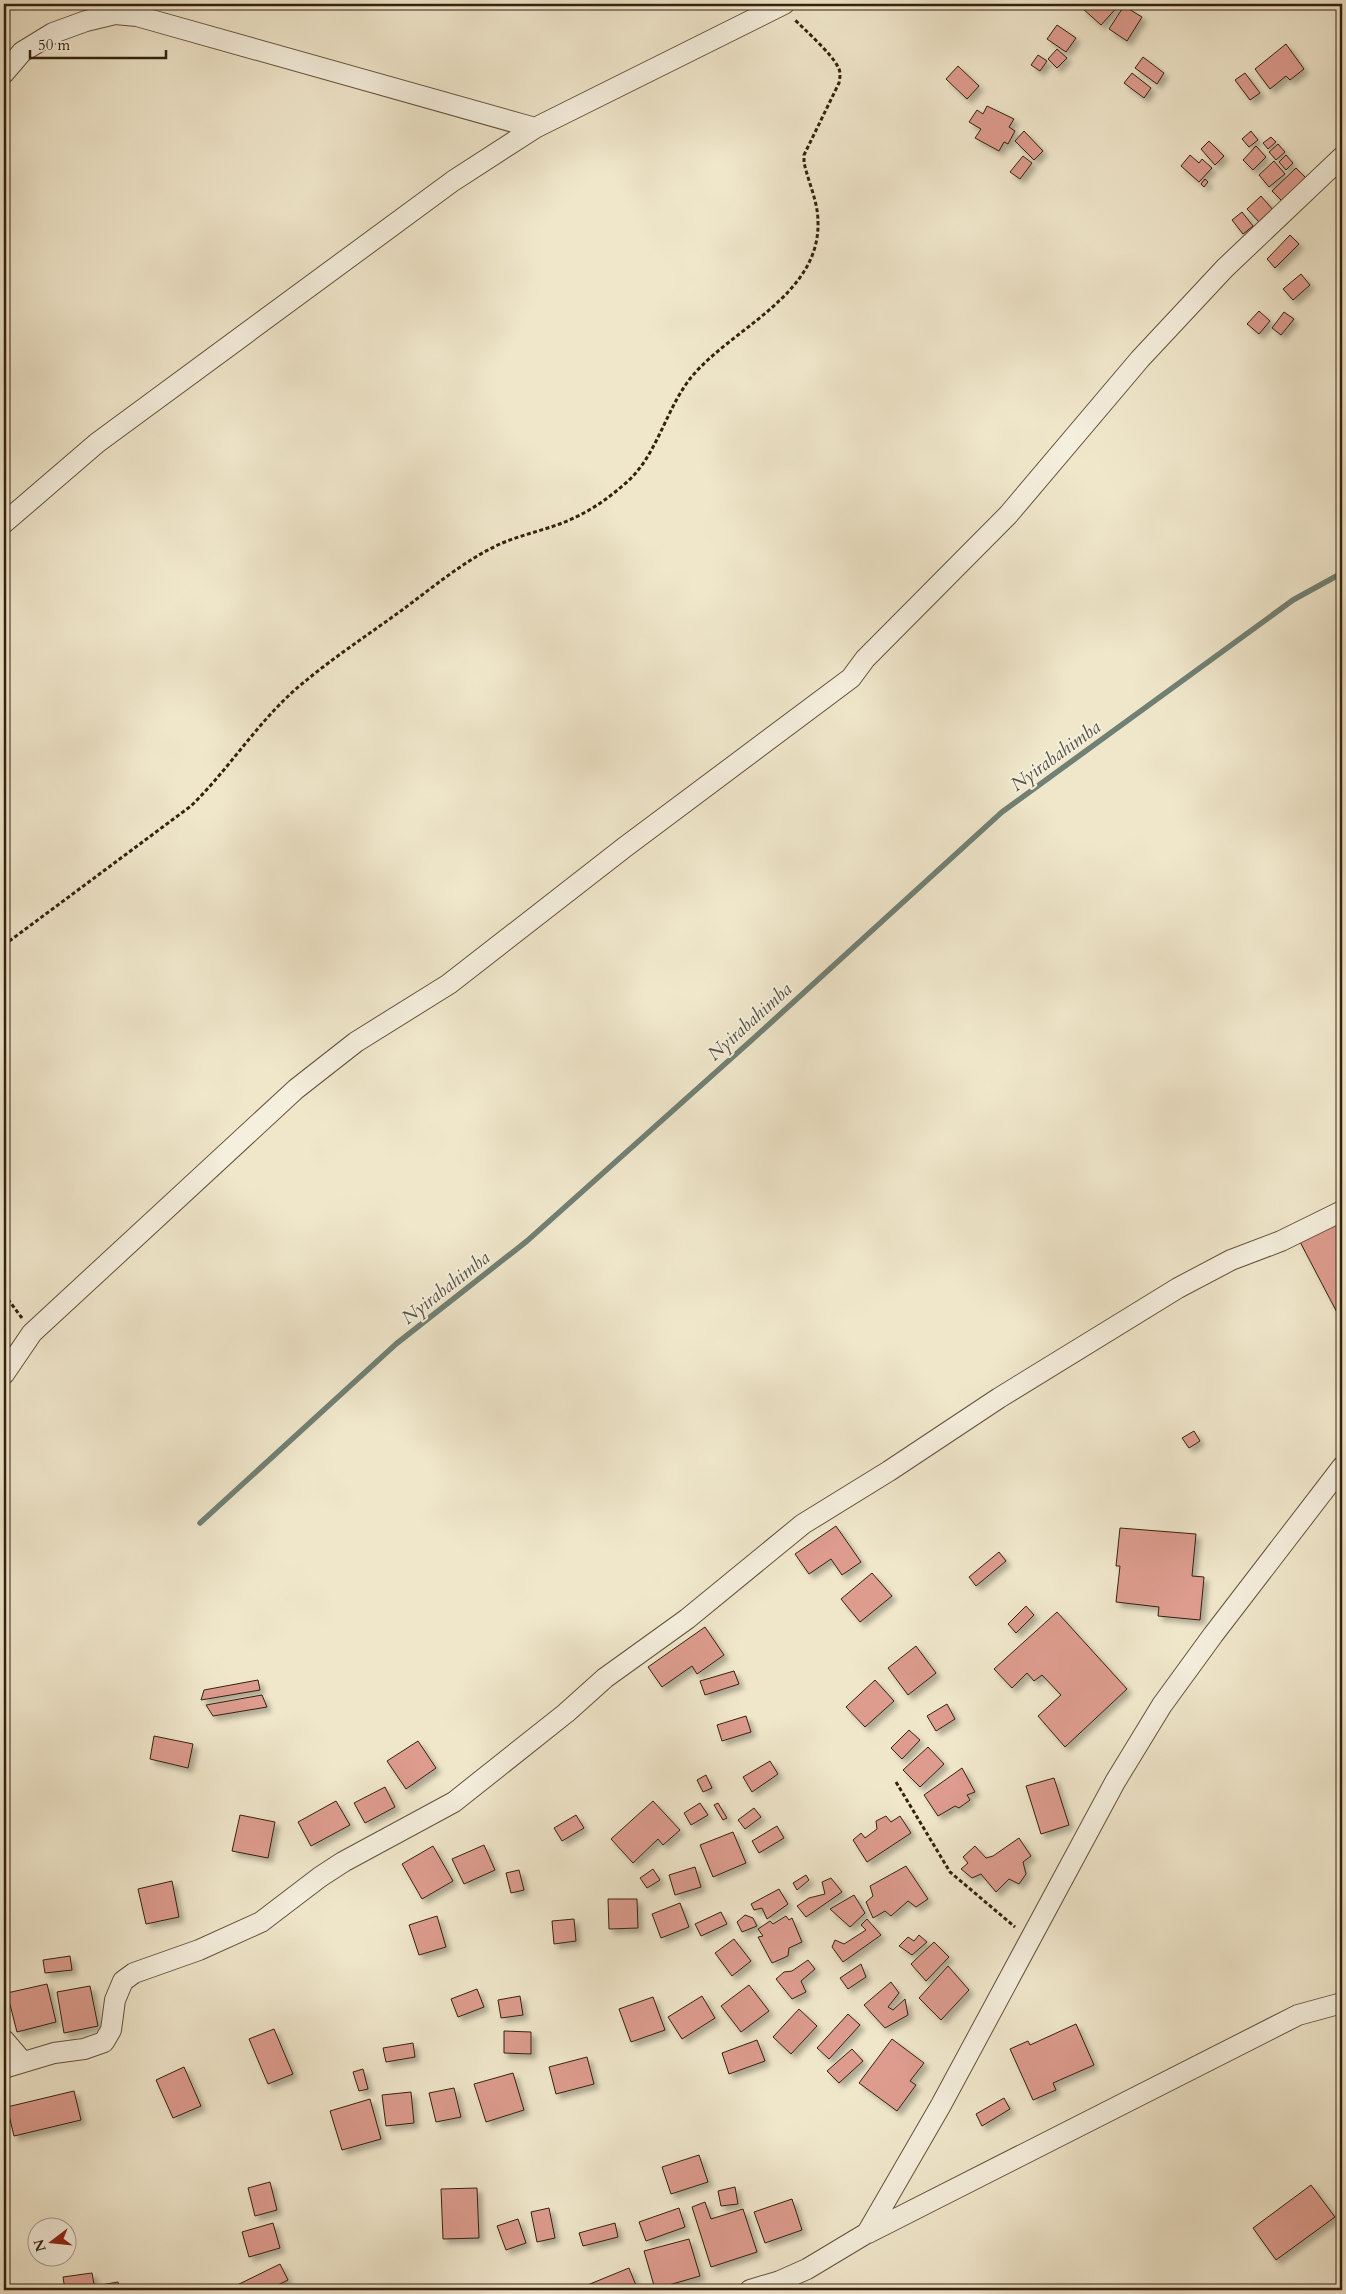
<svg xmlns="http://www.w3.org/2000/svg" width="1346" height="2294" font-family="Cardo,serif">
  <defs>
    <filter id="shadow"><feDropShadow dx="4.5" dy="4.5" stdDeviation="2.5" flood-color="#0004"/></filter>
  </defs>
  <rect width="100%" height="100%" fill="#f0e7cb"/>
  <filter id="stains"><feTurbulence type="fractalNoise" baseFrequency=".004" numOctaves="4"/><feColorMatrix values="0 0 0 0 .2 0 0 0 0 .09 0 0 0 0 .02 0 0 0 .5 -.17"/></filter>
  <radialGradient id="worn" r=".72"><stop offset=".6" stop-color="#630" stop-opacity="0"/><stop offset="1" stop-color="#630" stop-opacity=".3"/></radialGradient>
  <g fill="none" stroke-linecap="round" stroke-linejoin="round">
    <path stroke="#718074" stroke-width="5.5" d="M 200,1523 L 396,1344 L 527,1241 L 754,1038 L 1002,812 L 1293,600 L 1342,573"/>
  </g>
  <path fill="#dd9c8e" stroke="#34210f" filter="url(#shadow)" d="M 1086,4 L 1120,4 L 1101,25 L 1082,8 Z
    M 1124,6 L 1142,17 L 1127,41 L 1109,29 Z
    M 1057,25 L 1076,38 L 1066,52 L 1047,39 Z
    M 1286,44 L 1304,69 L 1290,80 L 1286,76 L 1270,89 L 1255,69 Z
    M 1057,49 L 1067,58 L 1057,68 L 1048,59 Z
    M 1038,55 L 1047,61 L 1040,71 L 1031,65 Z
    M 1143,57 L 1164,73 L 1157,84 L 1135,68 Z
    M 958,66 L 979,86 L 967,99 L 946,79 Z
    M 1132,73 L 1151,88 L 1144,98 L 1124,83 Z
    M 1245,73 L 1260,93 L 1250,100 L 1235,80 Z
    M 987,106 L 1014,119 L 1009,127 L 1015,131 L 1008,144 L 1004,142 L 999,151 L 975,138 L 981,129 L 969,122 L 977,110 L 983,114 Z
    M 1024,131 L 1043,151 L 1034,160 L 1015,141 Z
    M 1251,131 L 1258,140 L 1249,147 L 1242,139 Z
    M 1271,137 L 1276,142 L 1268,149 L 1263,143 Z
    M 1209,141 L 1224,156 L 1215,165 L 1201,149 Z
    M 1278,144 L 1285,152 L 1276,160 L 1269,152 Z
    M 1256,146 L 1266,157 L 1253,170 L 1243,160 Z
    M 1190,155 L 1199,163 L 1202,159 L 1212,168 L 1199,182 L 1181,166 Z
    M 1286,155 L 1293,163 L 1286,170 L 1279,162 Z
    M 1023,156 L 1032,163 L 1020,179 L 1010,172 Z
    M 1274,161 L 1285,174 L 1269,187 L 1259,175 Z
    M 1296,168 L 1306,178 L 1282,201 L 1272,191 Z
    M 1205,179 L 1208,182 L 1204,187 L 1201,184 Z
    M 1261,196 L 1274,211 L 1260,223 L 1247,209 Z
    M 1242,212 L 1253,226 L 1243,234 L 1232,220 Z
    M 1290,235 L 1299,244 L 1275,268 L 1267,259 Z
    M 1301,274 L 1310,285 L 1293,300 L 1283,289 Z
    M 1259,311 L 1270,321 L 1259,334 L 1247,324 Z
    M 1284,312 L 1294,319 L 1281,335 L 1272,328 Z
    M 1342,1215 L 1342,1322 L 1298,1238 Z
    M 1194,1431 L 1200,1441 L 1189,1448 L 1182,1438 Z
    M 836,1526 L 861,1562 L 842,1575 L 831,1559 L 809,1574 L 795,1554 Z
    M 1120,1528 L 1196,1534 L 1192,1576 L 1204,1577 L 1200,1620 L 1158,1616 L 1159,1607 L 1116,1602 L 1120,1566 L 1116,1566 Z
    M 999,1552 L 1006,1561 L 976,1586 L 969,1577 Z
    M 872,1573 L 892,1596 L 860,1622 L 841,1599 Z
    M 1026,1606 L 1034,1615 L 1016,1633 L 1008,1624 Z
    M 1057,1612 L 1127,1689 L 1065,1747 L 1038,1716 L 1061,1695 L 1042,1675 L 1034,1681 L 1027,1673 L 1012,1688 L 994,1669 Z
    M 705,1627 L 724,1655 L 697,1674 L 692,1666 L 662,1687 L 648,1667 Z
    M 916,1646 L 936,1673 L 908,1695 L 888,1668 Z
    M 734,1671 L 739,1684 L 705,1695 L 700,1681 Z
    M 258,1680 L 260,1690 L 201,1700 L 204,1690 Z
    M 875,1680 L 894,1701 L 865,1727 L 846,1707 Z
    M 262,1695 L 267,1707 L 213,1716 L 206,1705 Z
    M 947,1704 L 955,1719 L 936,1731 L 927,1716 Z
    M 746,1716 L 751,1732 L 722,1741 L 717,1725 Z
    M 909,1730 L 920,1740 L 902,1759 L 891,1748 Z
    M 154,1736 L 193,1744 L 188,1768 L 150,1759 Z
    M 418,1741 L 436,1768 L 406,1789 L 387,1761 Z
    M 928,1747 L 944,1764 L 920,1787 L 903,1770 Z
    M 770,1761 L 778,1774 L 752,1792 L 743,1777 Z
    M 962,1768 L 975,1792 L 967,1795 L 970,1800 L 959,1808 L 955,1806 L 938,1816 L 924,1795 Z
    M 706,1775 L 712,1788 L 703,1792 L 697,1780 Z
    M 1054,1778 L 1069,1825 L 1041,1834 L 1026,1786 Z
    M 385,1787 L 395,1807 L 365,1823 L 354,1803 Z
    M 336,1801 L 350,1825 L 311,1846 L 298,1822 Z
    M 653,1801 L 680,1830 L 663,1845 L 658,1839 L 633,1863 L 611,1839 Z
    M 700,1803 L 708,1815 L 691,1825 L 684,1813 Z
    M 718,1803 L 727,1818 L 723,1820 L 714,1805 Z
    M 754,1808 L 761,1817 L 745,1829 L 738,1820 Z
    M 240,1815 L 275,1822 L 268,1858 L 232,1851 Z
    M 576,1815 L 584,1828 L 562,1841 L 554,1828 Z
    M 886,1816 L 891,1822 L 900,1816 L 911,1833 L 867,1862 L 853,1840 L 861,1833 L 865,1838 L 877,1829 L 876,1821 Z
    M 777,1826 L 784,1838 L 759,1853 L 752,1841 Z
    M 733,1832 L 746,1863 L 713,1877 L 700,1845 Z
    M 1019,1838 L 1031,1856 L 1023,1862 L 1026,1874 L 1019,1884 L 1009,1879 L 996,1892 L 981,1874 L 972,1878 L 961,1869 L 968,1863 L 963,1857 L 975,1846 L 986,1858 L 993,1856 Z
    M 484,1845 L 495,1870 L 464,1884 L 452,1859 Z
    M 433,1846 L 453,1881 L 422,1899 L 402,1864 Z
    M 906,1866 L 928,1899 L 916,1907 L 908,1901 L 891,1916 L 885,1911 L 873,1918 L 866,1902 L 873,1896 L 870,1886 Z
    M 695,1867 L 701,1887 L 675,1895 L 669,1875 Z
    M 653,1869 L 660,1880 L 647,1888 L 640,1878 Z
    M 519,1870 L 524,1890 L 511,1893 L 506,1873 Z
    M 806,1875 L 809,1880 L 797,1890 L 793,1883 Z
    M 831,1878 L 842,1892 L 806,1917 L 797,1906 L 809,1898 L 825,1894 L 822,1882 Z
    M 172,1881 L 179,1917 L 146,1924 L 138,1889 Z
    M 779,1889 L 788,1904 L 767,1919 L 762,1908 L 754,1910 L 751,1904 Z
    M 854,1895 L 865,1913 L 850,1927 L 830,1909 Z
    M 608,1899 L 637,1899 L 638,1928 L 609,1929 Z
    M 680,1903 L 689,1927 L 661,1938 L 652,1914 Z
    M 721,1912 L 727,1924 L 701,1936 L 695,1924 Z
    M 745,1915 L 753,1918 L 757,1926 L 742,1932 L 737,1922 Z
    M 437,1916 L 446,1947 L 419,1955 L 409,1925 Z
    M 786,1916 L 789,1920 L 792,1918 L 802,1942 L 789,1948 L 788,1956 L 772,1963 L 758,1937 L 763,1936 L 758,1929 L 770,1921 L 773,1924 Z
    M 574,1919 L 576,1941 L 554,1944 L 552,1921 Z
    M 867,1919 L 881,1935 L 843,1962 L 832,1947 L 835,1940 L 844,1944 L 866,1930 L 861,1925 Z
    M 919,1935 L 927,1942 L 912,1955 L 899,1946 L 908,1937 L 914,1941 Z
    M 734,1939 L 751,1961 L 732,1976 L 715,1953 Z
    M 934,1942 L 949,1957 L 926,1981 L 911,1964 Z
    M 70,1956 L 72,1970 L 45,1973 L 43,1960 Z
    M 808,1960 L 815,1969 L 801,1981 L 806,1992 L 792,1999 L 776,1979 L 784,1972 L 792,1971 Z
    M 861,1964 L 866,1977 L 848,1989 L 840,1978 Z
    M 948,1966 L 969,1990 L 941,2020 L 919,1998 Z
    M 891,1982 L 899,1993 L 888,2007 L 893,2010 L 905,1999 L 908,2015 L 885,2028 L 864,2005 Z
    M 47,1984 L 56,2022 L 17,2032 L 7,1993 Z
    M 749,1985 L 769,2011 L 741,2032 L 721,2006 Z
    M 90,1986 L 98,2026 L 64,2033 L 57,1992 Z
    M 477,1989 L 484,2007 L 458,2017 L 451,1999 Z
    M 520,1996 L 523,2015 L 501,2018 L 498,2000 Z
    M 702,1996 L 715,2018 L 682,2039 L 668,2017 Z
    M 653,1997 L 665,2030 L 631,2042 L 619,2009 Z
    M 799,2009 L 817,2026 L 791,2054 L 773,2037 Z
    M 848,2014 L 860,2025 L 829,2059 L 817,2048 Z
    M 1076,2024 L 1094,2065 L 1053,2083 L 1056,2090 L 1033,2100 L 1010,2049 L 1028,2041 L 1030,2045 Z
    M 274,2029 L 293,2074 L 268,2084 L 249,2039 Z
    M 504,2031 L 531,2032 L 531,2054 L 504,2053 Z
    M 892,2039 L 924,2063 L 910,2081 L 916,2085 L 897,2111 L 859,2083 Z
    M 757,2040 L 765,2061 L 729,2074 L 722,2053 Z
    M 413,2043 L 415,2057 L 386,2062 L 383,2048 Z
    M 852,2049 L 863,2061 L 839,2083 L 827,2071 Z
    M 587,2057 L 594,2084 L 556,2094 L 549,2067 Z
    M 184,2067 L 201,2106 L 173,2118 L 156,2080 Z
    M 363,2069 L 368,2089 L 359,2091 L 353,2072 Z
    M 513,2073 L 524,2110 L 486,2122 L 474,2084 Z
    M 454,2088 L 461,2117 L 436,2122 L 429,2093 Z
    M 74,2091 L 81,2120 L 14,2136 L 7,2107 Z
    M 411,2092 L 414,2123 L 386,2126 L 382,2095 Z
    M 1004,2098 L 1010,2109 L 982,2126 L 976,2114 Z
    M 370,2099 L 381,2139 L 342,2150 L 330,2111 Z
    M 699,2155 L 708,2182 L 671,2194 L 662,2167 Z
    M 270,2182 L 277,2210 L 255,2216 L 248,2188 Z
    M 1311,2185 L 1335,2217 L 1276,2260 L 1253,2228 Z
    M 735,2187 L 738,2204 L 721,2206 L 718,2191 Z
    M 477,2188 L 479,2238 L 443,2239 L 441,2189 Z
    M 792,2199 L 802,2230 L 765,2243 L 754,2212 Z
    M 705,2202 L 711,2219 L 743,2209 L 757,2252 L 711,2267 L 692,2207 Z
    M 549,2208 L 555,2238 L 537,2242 L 531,2212 Z
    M 679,2208 L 685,2227 L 646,2241 L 639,2222 Z
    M 518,2219 L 526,2243 L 506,2250 L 497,2226 Z
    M 273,2223 L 280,2248 L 249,2257 L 242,2232 Z
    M 615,2223 L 618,2237 L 583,2246 L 579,2233 Z
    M 689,2239 L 700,2276 L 655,2289 L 644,2251 Z
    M 280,2264 L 288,2280 L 268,2290 L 227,2290 Z
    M 629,2268 L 637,2288 L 631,2290 L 587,2290 L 585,2286 Z
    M 92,2273 L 95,2290 L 65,2290 L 63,2277 Z
    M 118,2282 L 120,2290 L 102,2290 L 101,2285 Z
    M 31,2285 L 32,2290 L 12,2290 Z"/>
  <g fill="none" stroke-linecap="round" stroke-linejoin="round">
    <defs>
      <path id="minor" d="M 4,73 L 22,52 L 53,33 L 86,21 L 115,14 L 137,16 L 535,128
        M 4,523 L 97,443 L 453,181 L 535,128 L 784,4
        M 4,1374 L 32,1333 L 296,1089 L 356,1042 L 449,984 L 625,847 L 851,678 L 865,659 L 1008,515 L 1140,359 L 1225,268 L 1342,157
        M 4,2040 L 22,2061
        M 4,2068 L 54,2053 L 84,2049 L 104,2042 L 111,2030 L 115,2000 L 123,1981 L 134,1973 L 199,1950 L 261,1922 L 320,1877 L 343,1862 L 454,1802 L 566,1713 L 605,1678 L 687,1619 L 803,1524 L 889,1471 L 999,1398 L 1178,1288 L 1231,1260 L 1281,1241 L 1342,1211
        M 868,2233 L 1298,2015 L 1342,2003
        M 750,2290 L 780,2281 L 807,2269 L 867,2233 L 941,2105 L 1115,1782 L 1162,1705 L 1213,1635 L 1342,1467"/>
    </defs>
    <use href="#minor" stroke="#63523e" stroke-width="22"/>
    <path stroke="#34210f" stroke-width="3" stroke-dasharray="4 2.5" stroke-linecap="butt" d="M 4,945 L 191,806 C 231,767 260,718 303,683 C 333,658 366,636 398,613 C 431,589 463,561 500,544 C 525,533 552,529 576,517 C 595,508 611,496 627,482 C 659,453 666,406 694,374 C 735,327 820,294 818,222 C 818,201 808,182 804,162 L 804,155 L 839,83 C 840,77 841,72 838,67 C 832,54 805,30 794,19
      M 4,1294 L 22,1318
      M 896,1782 L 950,1872 L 1015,1927"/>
    <use href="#minor" stroke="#f5efdd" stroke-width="20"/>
  </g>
  <g text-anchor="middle" stroke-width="4" stroke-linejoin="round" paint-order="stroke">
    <g font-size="19" font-style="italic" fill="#535141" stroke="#f5efdd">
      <text transform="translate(1055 755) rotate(-36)" y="7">Nyirabahimba</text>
      <text transform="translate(749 1021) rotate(-42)" y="7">Nyirabahimba</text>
      <text transform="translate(445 1287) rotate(-38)" y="7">Nyirabahimba</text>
    </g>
  </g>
  <rect width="1346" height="2294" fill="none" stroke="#f0e7cb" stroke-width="20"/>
  <rect x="5" y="5" width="1336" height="2284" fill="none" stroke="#34210f" stroke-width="2.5"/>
  <rect x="10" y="10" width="1326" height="2274" fill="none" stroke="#34210f"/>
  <g transform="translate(52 2242) rotate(254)"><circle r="24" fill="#f5efdd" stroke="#a89d8b"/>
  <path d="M0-4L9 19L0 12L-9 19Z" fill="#8f2418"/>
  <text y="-8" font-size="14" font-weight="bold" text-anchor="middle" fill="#34210f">N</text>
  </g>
  <path d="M30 50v8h136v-8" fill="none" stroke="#34210f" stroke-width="2.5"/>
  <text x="38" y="50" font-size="15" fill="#34210f" stroke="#f5efdd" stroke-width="4" paint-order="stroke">50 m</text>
  <rect width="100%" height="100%" filter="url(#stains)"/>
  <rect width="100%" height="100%" fill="url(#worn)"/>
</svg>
